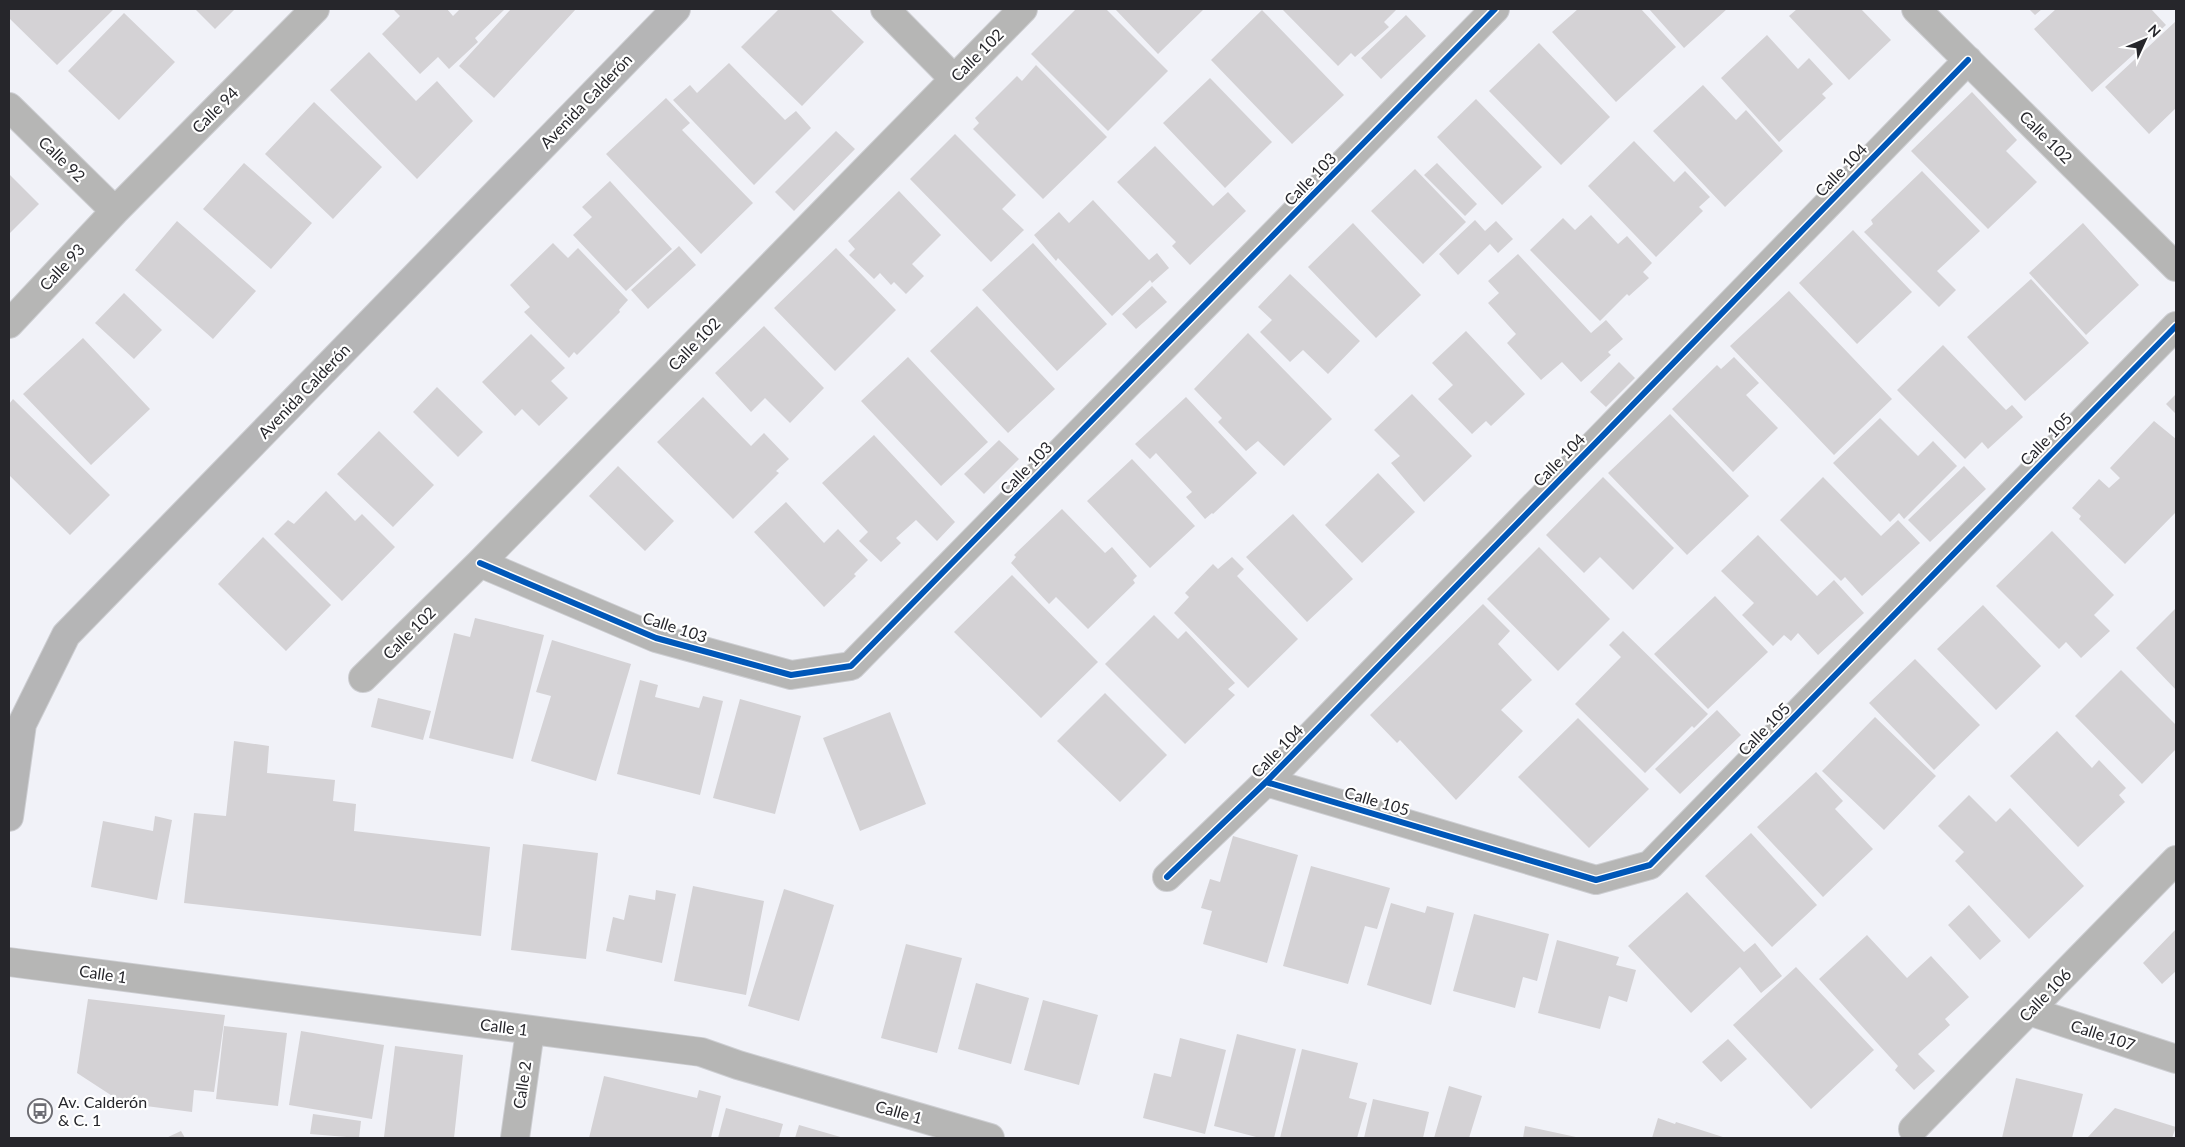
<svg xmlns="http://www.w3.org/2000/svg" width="2185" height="1147" font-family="Lato,sans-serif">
  <rect width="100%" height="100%" fill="#f1f2f8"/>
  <path fill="#d4d2d5" d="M 10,9 L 114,9 L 57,65 L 9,18 Z
    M 195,9 L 235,9 L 215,29 Z
    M 393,9 L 447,9 L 453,16 L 460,9 L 505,9 L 475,38 L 478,42 L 449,69 L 438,57 L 420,74 L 382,34 L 400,16 Z
    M 511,9 L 576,9 L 494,98 L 459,66 Z
    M 779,9 L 830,9 L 864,42 L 802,106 L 741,47 Z
    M 1076,9 L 1106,9 L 1168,71 L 1108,131 L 1031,54 Z
    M 1115,9 L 1204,9 L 1158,54 Z
    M 1282,9 L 1395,9 L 1396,10 L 1384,22 L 1389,27 L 1355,57 L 1351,53 L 1338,66 Z
    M 1578,9 L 1641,9 L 1676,47 L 1616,102 L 1552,32 Z
    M 1649,9 L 1727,9 L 1684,48 Z
    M 1797,9 L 1861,9 L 1891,40 L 1849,80 L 1789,16 Z
    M 2029,9 L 2042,9 L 2035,15 Z
    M 2056,9 L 2151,9 L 2166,25 L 2092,92 L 2034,29 Z
    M 1262,10 L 1344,95 L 1292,144 L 1211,60 Z
    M 124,13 L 175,62 L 119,120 L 68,71 Z
    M 1406,15 L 1426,36 L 1381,79 L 1361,58 Z
    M 2176,21 L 2176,108 L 2149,134 L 2105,87 Z
    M 1767,35 L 1798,69 L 1809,58 L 1833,84 L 1822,94 L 1826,98 L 1779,142 L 1721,78 Z
    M 1539,43 L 1610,117 L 1561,165 L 1489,91 Z
    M 369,52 L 416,101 L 437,81 L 473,121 L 417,179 L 330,90 Z
    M 729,63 L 785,120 L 796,111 L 811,128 L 754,185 L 673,100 L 690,85 L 697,93 Z
    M 1036,65 L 1107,137 L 1043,199 L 973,129 L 979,123 L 975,118 L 1017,76 L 1022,81 Z
    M 1210,78 L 1272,142 L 1225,188 L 1163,123 Z
    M 1703,85 L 1736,120 L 1746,110 L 1783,151 L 1725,207 L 1653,131 Z
    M 1972,92 L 2017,140 L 2006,151 L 2037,182 L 1988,229 L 1911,151 Z
    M 666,98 L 690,123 L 682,130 L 753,203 L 701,254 L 606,154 Z
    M 1476,99 L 1542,167 L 1502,205 L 1437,137 Z
    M 314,102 L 382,167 L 333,219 L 265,154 Z
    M 836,131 L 855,149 L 794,211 L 775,192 Z
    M 955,134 L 1016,195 L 1002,209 L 1024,230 L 991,262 L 910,179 Z
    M 1634,141 L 1674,182 L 1685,171 L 1710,197 L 1699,207 L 1703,211 L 1656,257 L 1588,186 Z
    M 1155,146 L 1213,206 L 1228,192 L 1246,211 L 1190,265 L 1172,246 L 1176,242 L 1117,182 Z
    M 244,163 L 312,223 L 271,269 L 203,209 Z
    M 1437,163 L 1477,204 L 1465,216 L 1424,175 Z
    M 1415,169 L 1466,222 L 1423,264 L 1371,211 Z
    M 1922,171 L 1980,231 L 1937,271 L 1956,290 L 1939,307 L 1864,232 L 1873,224 L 1871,220 Z
    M 9,174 L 39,204 L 9,234 Z
    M 610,181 L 672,249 L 626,291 L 573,235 L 592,217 L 582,207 Z
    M 899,191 L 941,235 L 912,264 L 924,276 L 906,294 L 894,282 L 891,285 L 880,273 L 874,279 L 849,255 L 855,249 L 848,241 Z
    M 1093,200 L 1149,260 L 1157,253 L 1169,268 L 1152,283 L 1150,280 L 1112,316 L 1058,258 L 1056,261 L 1034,235 L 1059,212 L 1069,223 Z
    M 1591,215 L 1618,244 L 1627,236 L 1652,263 L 1643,272 L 1649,278 L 1629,296 L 1627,294 L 1600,321 L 1530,250 L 1563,218 L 1575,230 Z
    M 1475,220 L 1485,231 L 1496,221 L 1513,239 L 1498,253 L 1490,244 L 1458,275 L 1439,254 Z
    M 177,221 L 256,291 L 213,339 L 135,270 Z
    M 1353,223 L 1421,295 L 1376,338 L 1308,267 Z
    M 2083,223 L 2139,285 L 2086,335 L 2029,273 Z
    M 1853,230 L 1912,292 L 1857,344 L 1799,283 Z
    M 553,243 L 568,258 L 578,248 L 628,300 L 619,310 L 620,312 L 577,355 L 574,352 L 569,358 L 524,312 L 530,307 L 510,285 Z
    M 1033,243 L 1107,324 L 1057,371 L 982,290 Z
    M 679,246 L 696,265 L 648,309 L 631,290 Z
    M 836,248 L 896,310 L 835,371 L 774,308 Z
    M 1518,254 L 1591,333 L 1606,320 L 1623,339 L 1608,352 L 1611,355 L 1581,382 L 1562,362 L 1541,380 L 1507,343 L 1516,334 L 1488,303 L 1499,293 L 1488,281 Z
    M 1290,274 L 1360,341 L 1328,374 L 1303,350 L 1290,362 L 1260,332 L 1272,320 L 1258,307 Z
    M 2031,279 L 2089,343 L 2025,401 L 1967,337 Z
    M 1152,286 L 1167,302 L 1136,329 L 1122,314 Z
    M 1789,291 L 1892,399 L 1834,455 L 1730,346 Z
    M 124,293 L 162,330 L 134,359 L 95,323 Z
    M 977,306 L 1055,389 L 1008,433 L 930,351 Z
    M 764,326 L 824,388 L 790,423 L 765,398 L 751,412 L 715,373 Z
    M 1466,331 L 1525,394 L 1491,426 L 1486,421 L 1472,434 L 1438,399 L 1453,385 L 1432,363 Z
    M 1248,333 L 1332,419 L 1284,466 L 1258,441 L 1246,451 L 1218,422 L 1222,418 L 1194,389 Z
    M 531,334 L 565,368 L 551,381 L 568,398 L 539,426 L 522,409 L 515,416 L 482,382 Z
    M 83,338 L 150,409 L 91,465 L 23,394 Z
    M 1943,345 L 2006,410 L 2012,405 L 2023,417 L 1988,449 L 1982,442 L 1965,459 L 1897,390 Z
    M 908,357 L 988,442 L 941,486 L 861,401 Z
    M 1734,357 L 1759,383 L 1746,395 L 1778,428 L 1733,472 L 1672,409 L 1717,365 L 1721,369 Z
    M 1619,362 L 1635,378 L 1606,407 L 1590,392 Z
    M 437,387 L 483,432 L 458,457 L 413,412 Z
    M 1412,394 L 1472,456 L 1424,502 L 1391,463 L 1400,456 L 1374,430 Z
    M 2176,394 L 2176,414 L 2166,404 Z
    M 703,397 L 751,446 L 764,433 L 789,459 L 776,471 L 779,473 L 733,519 L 657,442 Z
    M 1186,397 L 1257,473 L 1213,514 L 1212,513 L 1205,519 L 1186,497 L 1192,492 L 1156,453 L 1150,459 L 1135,444 Z
    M 13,399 L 110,495 L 70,535 L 9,475 L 9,404 Z
    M 1670,414 L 1749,496 L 1687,555 L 1608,473 Z
    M 1880,418 L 1918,456 L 1933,441 L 1957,466 L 1904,519 L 1899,513 L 1890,522 L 1833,463 Z
    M 2154,421 L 2176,439 L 2176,512 L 2125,564 L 2079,519 L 2081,516 L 2072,508 L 2099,479 L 2109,488 L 2120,478 L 2110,468 Z
    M 379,431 L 434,485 L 393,527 L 337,474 Z
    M 874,435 L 955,522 L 937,541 L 916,520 L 896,538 L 901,543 L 881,562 L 859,541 L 868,532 L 822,483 Z
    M 999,440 L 1019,459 L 984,494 L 964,474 Z
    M 1132,459 L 1195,526 L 1150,568 L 1087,501 Z
    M 618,466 L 674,521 L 645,551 L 589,496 Z
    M 1964,466 L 1986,489 L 1930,542 L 1908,520 Z
    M 1378,473 L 1415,512 L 1362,563 L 1325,525 Z
    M 1603,477 L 1674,548 L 1633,590 L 1600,557 L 1584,573 L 1546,535 Z
    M 1823,477 L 1881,536 L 1898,520 L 1920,543 L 1862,596 L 1845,577 L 1841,581 L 1780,520 Z
    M 326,491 L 355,521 L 362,514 L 395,547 L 342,601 L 274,534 L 288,520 L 294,524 Z
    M 786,502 L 824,543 L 838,529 L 868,560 L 854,574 L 856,576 L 824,607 L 754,532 Z
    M 1062,509 L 1105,553 L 1112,547 L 1137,576 L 1133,580 L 1135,583 L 1088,629 L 1056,597 L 1049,604 L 1011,563 L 1016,557 L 1014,555 Z
    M 1293,514 L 1353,579 L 1307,622 L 1246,557 Z
    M 2052,531 L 2114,595 L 2094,615 L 2110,631 L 2081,658 L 2066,642 L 2059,649 L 1996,586 Z
    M 1758,535 L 1817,596 L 1834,580 L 1864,613 L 1818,655 L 1798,633 L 1791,641 L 1784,635 L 1773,646 L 1742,615 L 1754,603 L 1721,571 Z
    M 263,537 L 331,605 L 286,651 L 218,584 Z
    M 1539,547 L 1610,619 L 1558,671 L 1487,599 Z
    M 1232,557 L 1244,569 L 1237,576 L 1298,639 L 1248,688 L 1174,613 L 1189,597 L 1185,593 L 1213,564 L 1218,569 Z
    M 1012,575 L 1098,662 L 1041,718 L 954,632 Z
    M 1715,596 L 1768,652 L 1708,709 L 1654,654 Z
    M 1483,604 L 1510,631 L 1498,644 L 1532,680 L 1501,710 L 1523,731 L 1456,800 L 1400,740 L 1397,743 L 1370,715 Z
    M 1983,605 L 2041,666 L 1996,710 L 1937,649 Z
    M 2176,608 L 2176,690 L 2136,648 Z
    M 1154,615 L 1178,639 L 1186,631 L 1235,683 L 1228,689 L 1235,695 L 1185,744 L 1105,664 Z
    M 475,618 L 544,635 L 513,759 L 429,738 L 454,633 L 470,637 Z
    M 1623,631 L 1708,714 L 1694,728 L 1692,726 L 1645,773 L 1575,704 L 1621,657 L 1609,645 Z
    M 552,640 L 631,664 L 596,781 L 531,761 L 551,696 L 536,692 Z
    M 1915,659 L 1980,725 L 1934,770 L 1869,703 Z
    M 2121,670 L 2176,725 L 2176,749 L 2142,784 L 2075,716 Z
    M 640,680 L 658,685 L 655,697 L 699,708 L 703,696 L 723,701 L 700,795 L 617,774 Z
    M 1105,693 L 1167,755 L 1120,802 L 1057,741 Z
    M 378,698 L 431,711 L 423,740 L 371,727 Z
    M 740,699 L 801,716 L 775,814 L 713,798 Z
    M 1717,710 L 1741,735 L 1680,794 L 1655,769 Z
    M 890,712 L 926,804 L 860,831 L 823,738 Z
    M 1875,717 L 1936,776 L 1884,830 L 1822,771 Z
    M 1578,718 L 1649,789 L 1589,848 L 1518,777 Z
    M 2057,731 L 2092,768 L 2099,760 L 2126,788 L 2119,795 L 2125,802 L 2078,847 L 2010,776 Z
    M 234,741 L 269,746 L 267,773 L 335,780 L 333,801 L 356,804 L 354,831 L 490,847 L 481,936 L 184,903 L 194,813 L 226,816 Z
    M 1816,772 L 1843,801 L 1835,809 L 1873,849 L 1823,897 L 1757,827 Z
    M 1969,795 L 1996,822 L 2010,808 L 2084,886 L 2029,939 L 1955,861 L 1964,852 L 1938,826 Z
    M 155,816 L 172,820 L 157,900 L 91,887 L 103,821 L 153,831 Z
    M 1751,833 L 1817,905 L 1772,947 L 1705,876 Z
    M 1233,836 L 1298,855 L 1267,963 L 1203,944 L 1212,911 L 1201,908 L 1210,879 L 1220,882 Z
    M 523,844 L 598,853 L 586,959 L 511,950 Z
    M 1311,866 L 1390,888 L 1377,929 L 1365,926 L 1348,984 L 1283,966 Z
    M 693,886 L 764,901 L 746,995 L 674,981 Z
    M 784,889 L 834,905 L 799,1021 L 748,1006 Z
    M 656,890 L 676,894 L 662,963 L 606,951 L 613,917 L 624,920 L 629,895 L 655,900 Z
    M 1687,892 L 1744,952 L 1755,943 L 1782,976 L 1761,993 L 1740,967 L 1691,1013 L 1628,946 Z
    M 1391,903 L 1425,913 L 1427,906 L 1454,913 L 1431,1005 L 1367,985 Z
    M 1969,905 L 2001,941 L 1980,960 L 1948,925 Z
    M 1474,914 L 1549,934 L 1537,981 L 1523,977 L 1515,1008 L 1453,991 Z
    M 2176,929 L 2176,971 L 2162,984 L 2143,963 Z
    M 1867,935 L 1907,978 L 1931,956 L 1969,997 L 1945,1019 L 1950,1025 L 1918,1054 L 1935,1071 L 1914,1090 L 1895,1070 L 1898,1066 L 1819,979 Z
    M 1557,940 L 1619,957 L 1616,965 L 1636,970 L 1627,1002 L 1609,996 L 1600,1029 L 1538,1013 Z
    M 906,944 L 962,958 L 937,1053 L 881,1038 Z
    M 1796,967 L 1874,1050 L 1811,1109 L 1733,1025 Z
    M 976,983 L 1029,998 L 1011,1064 L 958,1049 Z
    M 88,999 L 225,1015 L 214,1092 L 194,1090 L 192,1112 L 123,1103 L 77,1073 Z
    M 1043,1000 L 1098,1015 L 1079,1085 L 1024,1070 Z
    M 224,1026 L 287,1033 L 278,1106 L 216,1099 Z
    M 301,1031 L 384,1045 L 372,1119 L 289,1105 Z
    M 1237,1034 L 1296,1049 L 1274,1138 L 1260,1138 L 1214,1126 Z
    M 1180,1038 L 1226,1050 L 1205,1134 L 1143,1118 L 1154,1073 L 1171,1077 Z
    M 1728,1039 L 1747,1059 L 1721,1082 L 1702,1062 Z
    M 395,1046 L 463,1055 L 454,1138 L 384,1137 Z
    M 1302,1049 L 1358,1063 L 1349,1098 L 1367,1103 L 1357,1138 L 1280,1138 Z
    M 604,1076 L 697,1098 L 699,1090 L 721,1096 L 711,1138 L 589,1138 Z
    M 2016,1078 L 2083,1094 L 2072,1138 L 2002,1138 Z
    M 1449,1086 L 1482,1096 L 1469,1138 L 1434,1138 Z
    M 1373,1099 L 1429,1112 L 1423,1138 L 1364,1138 Z
    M 726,1108 L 783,1124 L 779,1138 L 718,1138 Z
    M 2115,1108 L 2176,1127 L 2172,1138 L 2087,1138 Z
    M 313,1114 L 361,1121 L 359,1138 L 310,1134 Z
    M 1658,1118 L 1675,1124 L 1676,1122 L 1726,1138 L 1652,1138 Z
    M 799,1125 L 844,1138 L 795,1138 Z
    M 1525,1126 L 1576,1137 L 1576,1138 L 1523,1138 Z
    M 181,1131 L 185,1138 L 166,1138 Z"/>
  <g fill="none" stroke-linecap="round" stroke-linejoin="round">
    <defs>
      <path id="street" d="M 885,9 L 953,78
        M 1916,9 L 2176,267
        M 9,107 L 115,211
        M 9,324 L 115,211 L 315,9
        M 480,563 L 656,638 L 791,675 L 851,666 L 1495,9
        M 363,678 L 480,563 L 1023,9
        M 1266,782 L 1596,880 L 1650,865 L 2176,326
        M 1167,877 L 1266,782 L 1968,60
        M 9,962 L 701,1052 L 738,1065 L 990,1138
        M 2029,1011 L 2176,1059
        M 1913,1129 L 2176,860
        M 515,1138 L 530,1031"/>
      <path id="secondary" d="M 9,817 L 22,724 L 66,635 L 676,9"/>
    </defs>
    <use href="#street" stroke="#cdced2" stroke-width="30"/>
    <use href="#secondary" stroke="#cdced2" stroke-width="30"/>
    <use href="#street" stroke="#b6b6b5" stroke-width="28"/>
    <use href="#secondary" stroke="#b5b5b6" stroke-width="28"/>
    <defs>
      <path id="cycleway" d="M 480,563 L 656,638 L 791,675 L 851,666 L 1495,9
        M 1266,782 L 1596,880 L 1650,865 L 2176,326
        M 1167,877 L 1266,782 L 1968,60"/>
    </defs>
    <use href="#cycleway" stroke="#fff" stroke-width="9"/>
    <use href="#cycleway" stroke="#0057b8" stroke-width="6"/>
  </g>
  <defs>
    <symbol id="bus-ring" viewBox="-11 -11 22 22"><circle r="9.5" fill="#fff" stroke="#6d6d73" stroke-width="1.5"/><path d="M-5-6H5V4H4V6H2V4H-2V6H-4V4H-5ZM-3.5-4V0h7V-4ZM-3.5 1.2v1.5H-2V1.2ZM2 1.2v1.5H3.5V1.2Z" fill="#6d6d73"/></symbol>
  </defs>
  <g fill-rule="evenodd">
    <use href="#bus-ring" x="26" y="1097" width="28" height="28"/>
  </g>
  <g text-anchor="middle" stroke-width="4.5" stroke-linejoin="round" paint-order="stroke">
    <g font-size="16" fill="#26262b" stroke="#fff">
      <text transform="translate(977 55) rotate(-45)" y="6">Calle 102</text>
      <text transform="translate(586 101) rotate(-46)" y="6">Avenida Calderón</text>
      <text transform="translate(215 110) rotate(-45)" y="6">Calle 94</text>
      <text transform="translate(2046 137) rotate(45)" y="6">Calle 102</text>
      <text transform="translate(62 159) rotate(44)" y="6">Calle 92</text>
      <text transform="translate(1841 170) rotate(-46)" y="6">Calle 104</text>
      <text transform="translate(1310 179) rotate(-46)" y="6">Calle 103</text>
      <text transform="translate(62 267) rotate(-47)" y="6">Calle 93</text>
      <text transform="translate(694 344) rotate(-46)" y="6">Calle 102</text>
      <text transform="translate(304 391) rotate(-46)" y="6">Avenida Calderón</text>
      <text transform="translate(2046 439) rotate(-46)" y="6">Calle 105</text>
      <text transform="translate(1559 460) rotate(-46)" y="6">Calle 104</text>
      <text transform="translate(1026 468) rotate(-46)" y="6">Calle 103</text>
      <text transform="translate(675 627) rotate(18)" y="6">Calle 103</text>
      <text transform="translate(409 633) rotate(-45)" y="6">Calle 102</text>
      <text transform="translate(1764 729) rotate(-46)" y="6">Calle 105</text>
      <text transform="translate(1277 751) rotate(-46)" y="6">Calle 104</text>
      <text transform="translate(1377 801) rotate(16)" y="6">Calle 105</text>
      <text transform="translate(103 974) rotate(8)" y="6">Calle 1</text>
      <text transform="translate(2045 995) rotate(-46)" y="6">Calle 106</text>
      <text transform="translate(504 1027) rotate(7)" y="6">Calle 1</text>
      <text transform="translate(2103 1035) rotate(18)" y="6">Calle 107</text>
      <text transform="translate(522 1085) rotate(-82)" y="6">Calle 2</text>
      <text transform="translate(899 1112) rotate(16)" y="6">Calle 1</text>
    </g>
    <g font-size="16" fill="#26262b" stroke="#fff" text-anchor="start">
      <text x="58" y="1108">Av. Calderón<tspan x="58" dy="18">&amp; C. 1</tspan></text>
    </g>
  </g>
  <rect width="2185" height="1147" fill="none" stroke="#26262b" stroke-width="20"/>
  <g transform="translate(2145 40) rotate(46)" stroke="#ffffff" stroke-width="4" paint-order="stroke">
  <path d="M0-4L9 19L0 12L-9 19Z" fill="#26262b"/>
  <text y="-8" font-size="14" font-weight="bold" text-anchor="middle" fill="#26262b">N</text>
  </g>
</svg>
